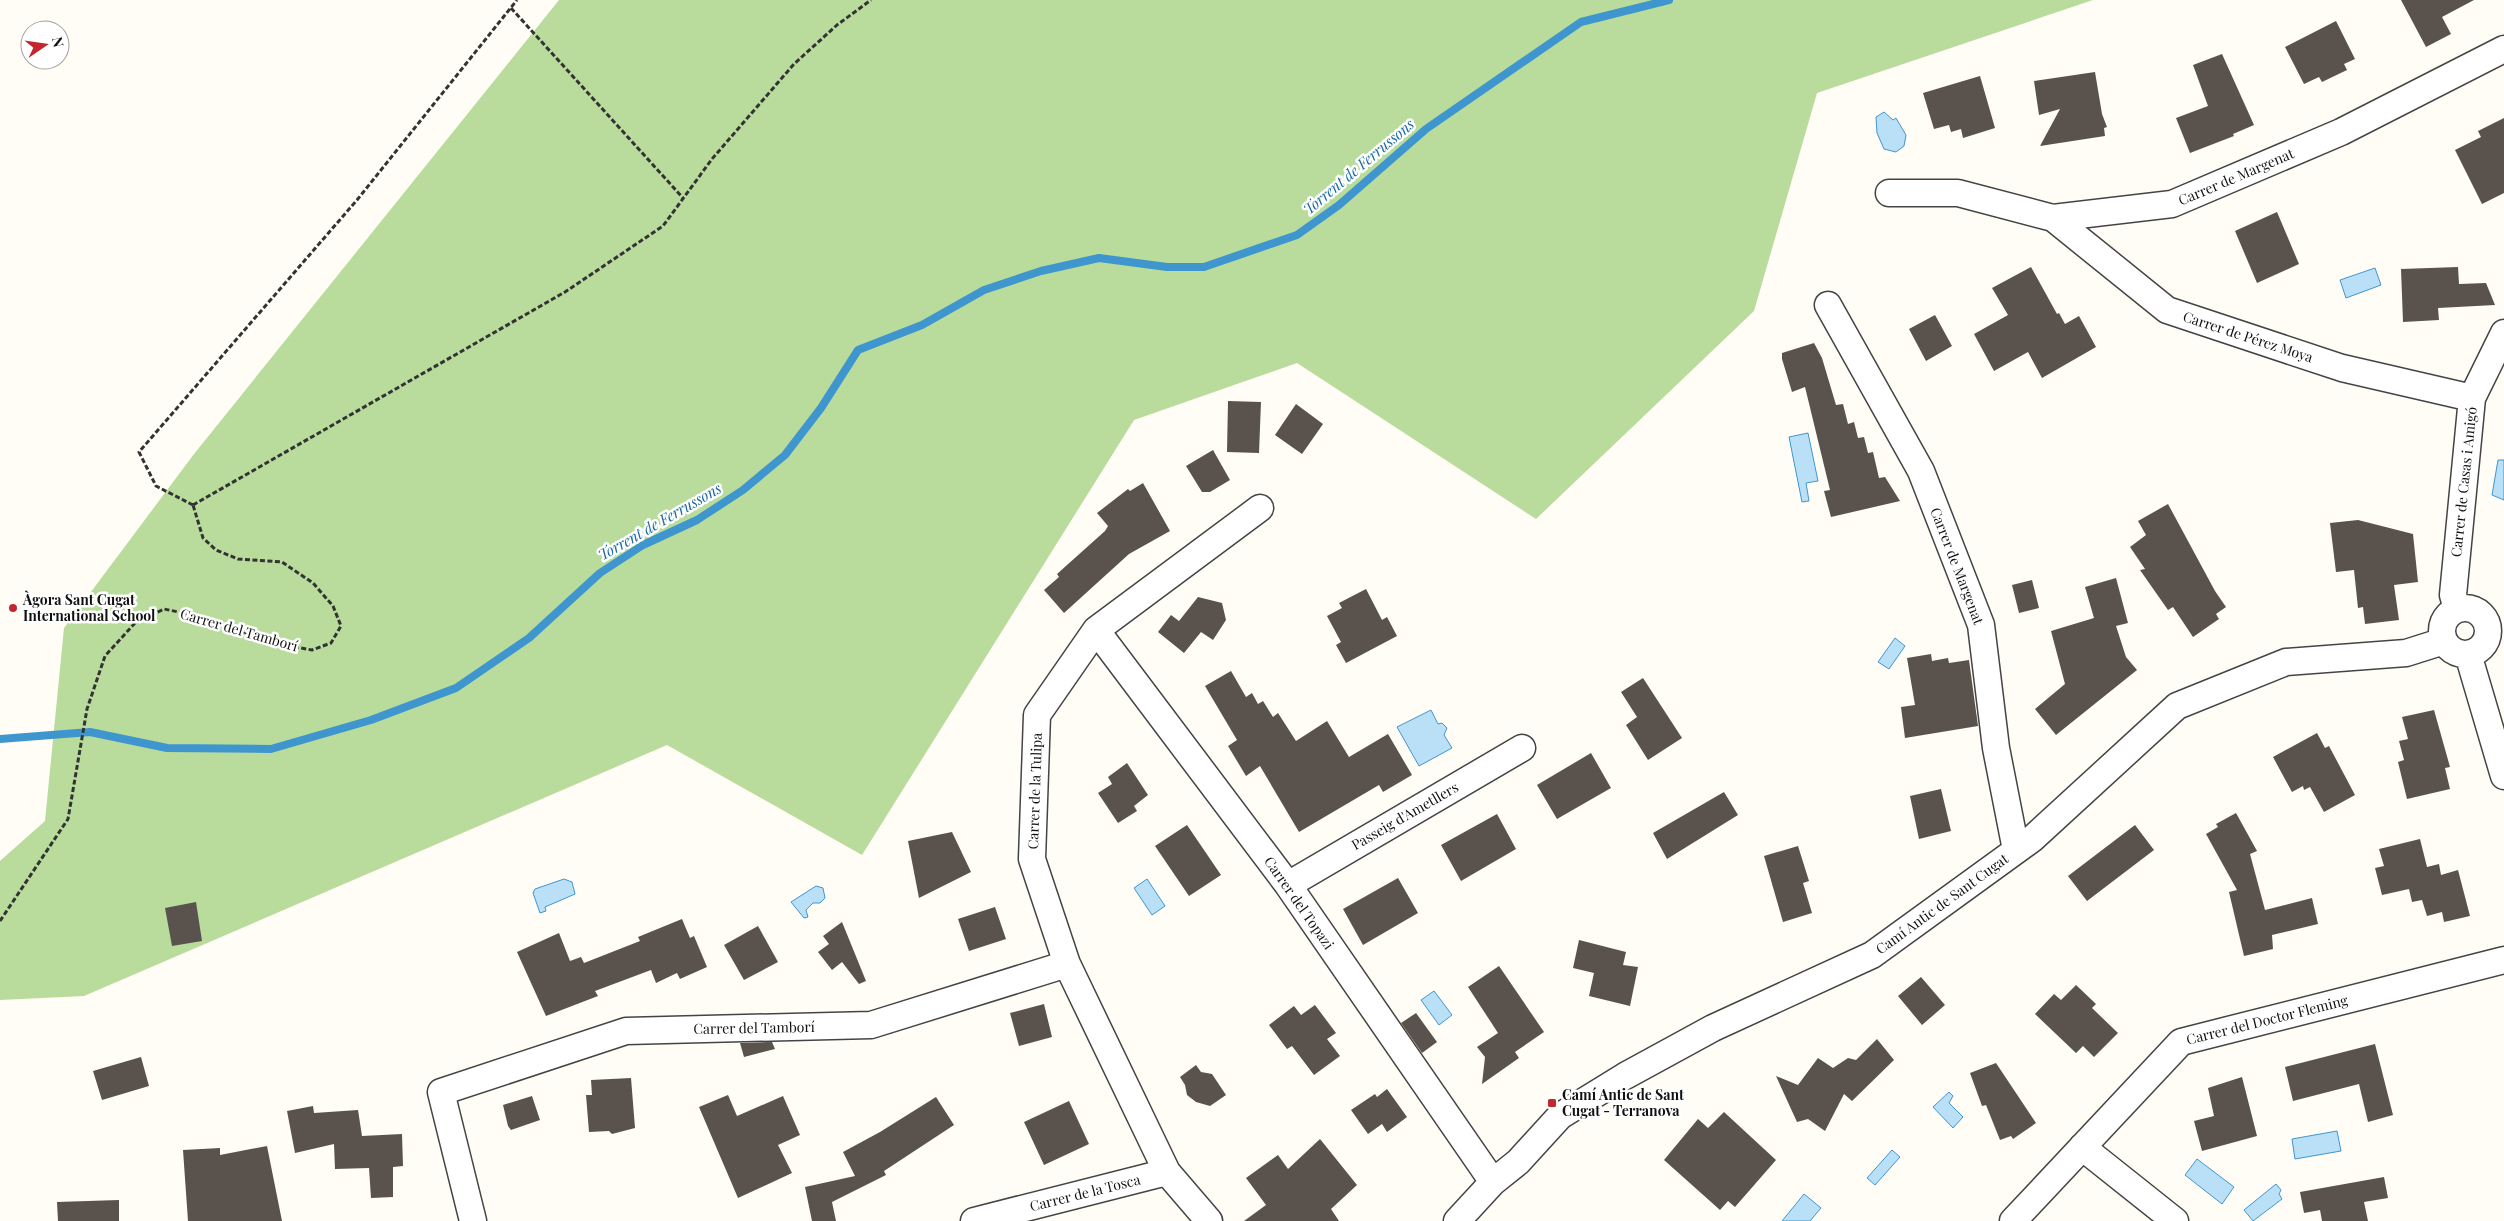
<svg xmlns="http://www.w3.org/2000/svg" width="2504" height="1221" font-family="'Playfair Display',serif">
  <rect width="100%" height="100%" fill="#fffdf5"/>
  <path fill="#b9dc9c" d="M 559,0 L 2093,0 L 1817,93 L 1754,311 L 1536,519 L 1297,363 L 1134,420 L 862,855 L 667,745 L 84,996 L 0,1000 L 0,861 L 45,821 L 64,628 L 194,454 Z"/>
  <path fill="#b9e0f7" stroke="#3f96cf" d="M 1884,112 L 1893,120 L 1896,118 L 1906,135 L 1904,146 L 1896,152 L 1884,149 L 1877,133 L 1876,117 Z
    M 2375,268 L 2381,285 L 2346,298 L 2340,280 Z
    M 1808,433 L 1818,481 L 1806,483 L 1809,501 L 1802,502 L 1789,437 Z
    M 2498,460 L 2504,460 L 2504,500 L 2492,495 Z
    M 1895,638 L 1905,646 L 1889,669 L 1878,662 Z
    M 1431,710 L 1438,724 L 1442,723 L 1447,728 L 1444,735 L 1452,748 L 1419,766 L 1397,727 Z
    M 564,879 L 572,882 L 575,894 L 545,907 L 546,911 L 540,913 L 533,893 L 535,889 Z
    M 1147,879 L 1165,906 L 1152,915 L 1134,888 Z
    M 816,886 L 823,888 L 825,898 L 820,903 L 813,903 L 806,910 L 808,917 L 804,918 L 791,902 Z
    M 1434,991 L 1452,1015 L 1439,1025 L 1421,1000 Z
    M 1949,1092 L 1953,1096 L 1949,1103 L 1963,1117 L 1953,1128 L 1933,1107 Z
    M 2337,1131 L 2341,1151 L 2295,1159 L 2292,1139 Z
    M 1892,1150 L 1900,1157 L 1875,1185 L 1867,1178 Z
    M 2197,1159 L 2234,1187 L 2222,1204 L 2185,1175 Z
    M 2276,1184 L 2281,1190 L 2279,1194 L 2282,1199 L 2253,1221 L 2244,1210 Z
    M 1804,1194 L 1821,1208 L 1810,1221 L 1782,1221 Z"/>
  <g fill="none" stroke-linecap="round" stroke-linejoin="round">
    <path stroke="#3f96cf" stroke-width="8" d="M 0,739 L 90,732 L 167,748 L 271,749 L 371,720 L 456,688 L 529,638 L 600,573 L 643,545 L 697,520 L 743,490 L 785,455 L 821,408 L 858,350 L 922,325 L 984,290 L 1041,271 L 1099,258 L 1167,267 L 1204,267 L 1297,235 L 1339,205 L 1426,129 L 1581,22 L 1669,0"/>
  </g>
  <path fill="#5a524d" d="M 2401,0 L 2474,0 L 2442,17 L 2451,34 L 2426,47 Z
    M 2336,21 L 2355,59 L 2344,64 L 2347,70 L 2322,82 L 2319,77 L 2304,84 L 2285,47 Z
    M 2222,54 L 2254,125 L 2233,134 L 2234,136 L 2190,153 L 2176,118 L 2208,106 L 2193,65 Z
    M 2095,72 L 2102,114 L 2107,127 L 2104,128 L 2105,136 L 2040,146 L 2060,109 L 2039,115 L 2034,81 Z
    M 1980,76 L 1995,128 L 1963,138 L 1961,129 L 1951,132 L 1949,125 L 1934,129 L 1923,93 Z
    M 2504,118 L 2504,193 L 2482,204 L 2455,150 L 2481,137 L 2478,131 Z
    M 2277,212 L 2299,264 L 2257,283 L 2235,231 Z
    M 2031,267 L 2057,314 L 2059,313 L 2065,324 L 2079,316 L 2096,347 L 2042,378 L 2028,352 L 1994,371 L 1974,334 L 2008,315 L 1992,288 Z
    M 2458,267 L 2459,284 L 2486,283 L 2495,305 L 2438,308 L 2439,320 L 2403,322 L 2401,269 Z
    M 1935,315 L 1952,346 L 1926,361 L 1909,329 Z
    M 1814,343 L 1822,358 L 1836,405 L 1843,404 L 1848,424 L 1854,422 L 1858,438 L 1864,437 L 1868,453 L 1873,452 L 1879,478 L 1885,477 L 1900,501 L 1831,517 L 1824,491 L 1830,490 L 1805,387 L 1792,392 L 1782,359 L 1782,353 Z
    M 1228,401 L 1261,402 L 1259,453 L 1227,452 Z
    M 1296,404 L 1323,424 L 1302,454 L 1275,435 Z
    M 1213,450 L 1230,480 L 1210,492 L 1202,492 L 1186,466 Z
    M 1143,483 L 1170,531 L 1129,554 L 1064,613 L 1044,590 L 1059,577 L 1057,574 L 1105,531 L 1108,526 L 1097,513 L 1128,489 L 1130,491 Z
    M 2168,504 L 2215,591 L 2226,607 L 2216,614 L 2219,619 L 2193,637 L 2173,607 L 2168,610 L 2140,570 L 2145,569 L 2130,547 L 2146,535 L 2138,521 Z
    M 2358,520 L 2413,534 L 2418,582 L 2394,585 L 2399,620 L 2365,624 L 2363,607 L 2358,608 L 2354,570 L 2336,572 L 2330,523 Z
    M 2116,578 L 2128,623 L 2116,626 L 2126,657 L 2137,670 L 2056,735 L 2035,709 L 2065,684 L 2051,631 L 2094,618 L 2085,587 Z
    M 2032,580 L 2039,608 L 2019,613 L 2012,585 Z
    M 1366,589 L 1382,620 L 1387,617 L 1397,636 L 1346,663 L 1336,645 L 1341,642 L 1327,616 L 1342,608 L 1339,603 Z
    M 1198,597 L 1222,603 L 1226,620 L 1213,640 L 1201,632 L 1184,653 L 1158,632 L 1171,615 L 1179,621 Z
    M 1931,654 L 1932,661 L 1948,658 L 1949,663 L 1969,660 L 1978,726 L 1905,738 L 1901,707 L 1915,705 L 1907,658 Z
    M 1231,671 L 1246,697 L 1252,693 L 1258,704 L 1263,701 L 1273,717 L 1278,713 L 1296,741 L 1327,721 L 1349,757 L 1388,734 L 1412,775 L 1383,792 L 1379,785 L 1299,832 L 1260,766 L 1246,776 L 1228,746 L 1237,740 L 1205,686 Z
    M 1643,678 L 1682,738 L 1648,760 L 1626,725 L 1637,717 L 1621,692 Z
    M 2434,710 L 2450,767 L 2445,768 L 2450,789 L 2407,799 L 2398,762 L 2404,760 L 2399,741 L 2408,739 L 2402,717 Z
    M 2317,733 L 2325,748 L 2329,746 L 2355,795 L 2324,812 L 2310,787 L 2304,790 L 2303,786 L 2292,792 L 2273,757 Z
    M 1591,753 L 1611,788 L 1557,819 L 1537,785 Z
    M 1127,763 L 1148,795 L 1134,806 L 1137,811 L 1118,823 L 1098,793 L 1112,784 L 1108,777 Z
    M 1941,789 L 1951,831 L 1919,839 L 1910,796 Z
    M 1724,792 L 1738,815 L 1667,859 L 1653,833 Z
    M 2236,813 L 2257,851 L 2250,854 L 2265,910 L 2312,898 L 2318,924 L 2272,935 L 2273,949 L 2244,956 L 2229,892 L 2237,890 L 2206,834 L 2218,827 L 2216,824 Z
    M 1497,814 L 1516,849 L 1461,881 L 1441,845 Z
    M 1187,825 L 1221,875 L 1189,896 L 1155,846 Z
    M 2135,825 L 2154,850 L 2087,901 L 2068,876 Z
    M 952,832 L 971,872 L 919,898 L 908,841 Z
    M 2420,839 L 2427,867 L 2439,864 L 2441,875 L 2458,870 L 2470,916 L 2444,922 L 2442,912 L 2427,916 L 2422,900 L 2412,902 L 2409,889 L 2382,895 L 2375,868 L 2384,866 L 2379,849 Z
    M 1798,846 L 1809,881 L 1803,883 L 1812,913 L 1783,922 L 1764,856 Z
    M 1398,878 L 1418,913 L 1363,945 L 1343,909 Z
    M 196,902 L 202,941 L 172,946 L 165,908 Z
    M 995,907 L 1006,939 L 969,951 L 958,919 Z
    M 682,919 L 690,938 L 694,936 L 707,967 L 680,979 L 677,973 L 656,983 L 651,970 L 595,991 L 598,996 L 546,1016 L 517,952 L 559,933 L 570,961 L 581,957 L 584,963 L 640,941 L 638,937 Z
    M 842,922 L 866,981 L 859,984 L 842,962 L 832,970 L 818,952 L 829,944 L 823,936 Z
    M 758,926 L 778,962 L 744,980 L 724,945 Z
    M 1579,940 L 1626,952 L 1623,965 L 1638,967 L 1630,1006 L 1589,996 L 1594,973 L 1573,968 Z
    M 1499,966 L 1544,1032 L 1515,1052 L 1519,1058 L 1482,1084 L 1485,1057 L 1477,1047 L 1498,1033 L 1468,987 Z
    M 1921,977 L 1945,1005 L 1922,1025 L 1898,996 Z
    M 2076,985 L 2096,1004 L 2092,1008 L 2118,1033 L 2094,1057 L 2083,1046 L 2076,1053 L 2035,1014 L 2054,994 L 2061,1000 Z
    M 1044,1004 L 1052,1037 L 1019,1046 L 1010,1013 Z
    M 1315,1005 L 1336,1033 L 1327,1039 L 1340,1056 L 1314,1075 L 1292,1046 L 1287,1049 L 1269,1025 L 1294,1006 L 1301,1015 Z
    M 1416,1013 L 1437,1042 L 1422,1053 L 1401,1023 Z
    M 1877,1039 L 1894,1060 L 1852,1101 L 1844,1094 L 1825,1131 L 1808,1119 L 1797,1122 L 1776,1076 L 1798,1085 L 1818,1058 L 1833,1068 L 1848,1058 L 1856,1060 Z
    M 772,1042 L 775,1049 L 744,1057 L 740,1043 Z
    M 2375,1044 L 2393,1115 L 2368,1122 L 2359,1084 L 2293,1101 L 2285,1067 Z
    M 141,1057 L 149,1086 L 102,1100 L 93,1071 Z
    M 1996,1063 L 2036,1123 L 2013,1139 L 2011,1136 L 2000,1140 L 1986,1105 L 1982,1106 L 1970,1073 Z
    M 1196,1065 L 1201,1072 L 1212,1074 L 1226,1095 L 1210,1106 L 1196,1102 L 1187,1095 L 1185,1085 L 1180,1077 Z
    M 2242,1077 L 2257,1136 L 2202,1151 L 2194,1121 L 2214,1116 L 2208,1088 Z
    M 631,1078 L 635,1128 L 612,1134 L 609,1131 L 589,1132 L 586,1095 L 592,1095 L 591,1080 Z
    M 1387,1089 L 1407,1117 L 1387,1132 L 1382,1124 L 1368,1134 L 1351,1110 L 1375,1094 L 1377,1097 Z
    M 728,1095 L 737,1116 L 783,1096 L 800,1135 L 778,1145 L 792,1173 L 738,1198 L 699,1107 Z
    M 532,1096 L 540,1120 L 511,1130 L 508,1126 L 503,1105 Z
    M 936,1097 L 954,1125 L 884,1171 L 886,1175 L 832,1202 L 836,1221 L 812,1221 L 805,1187 L 855,1176 L 843,1152 L 880,1132 Z
    M 1069,1101 L 1089,1144 L 1044,1165 L 1024,1122 Z
    M 313,1106 L 314,1113 L 358,1110 L 362,1136 L 402,1134 L 403,1166 L 393,1167 L 393,1197 L 371,1198 L 369,1168 L 335,1169 L 334,1144 L 295,1153 L 287,1111 Z
    M 1724,1112 L 1776,1160 L 1735,1207 L 1728,1201 L 1720,1210 L 1664,1160 L 1698,1119 L 1708,1128 Z
    M 1320,1139 L 1357,1185 L 1331,1209 L 1339,1221 L 1244,1221 L 1266,1205 L 1246,1178 L 1278,1155 L 1288,1169 Z
    M 267,1146 L 282,1221 L 188,1221 L 183,1150 L 220,1148 L 220,1155 Z
    M 2384,1177 L 2388,1198 L 2364,1202 L 2368,1221 L 2322,1221 L 2320,1210 L 2304,1213 L 2300,1192 Z
    M 119,1200 L 119,1221 L 58,1221 L 57,1202 Z"/>
  <g fill="none" stroke-linecap="round" stroke-linejoin="round">
    <defs>
      <path id="minor" d="M 1889,193 L 1958,193 L 2053,218 L 2172,204 L 2341,132 L 2504,49
        M 2053,218 L 2167,310 L 2342,368 L 2472,398
        M 1828,305 L 1921,471 L 1981,625 L 1996,748 L 2016,850
        M2442 631a23 23 0 1 1 46 0a23 23 0 1 1-46 0Z
        M 2457,609 L 2453,595 L 2472,398 L 2504,333
        M 1096,630 L 1288,885 L 1493,1182
        M 2468,654 L 2504,776
        M 1288,885 L 1522,748
        M 2082,1147 L 2175,1221
        M 473,1221 L 441,1092 L 626,1031 L 871,1025 L 1067,964
        M 974,1221 L 1167,1172
        M 1209,1221 L 1167,1172 L 1067,964 L 1032,859 L 1037,715 L 1096,630 L 1260,508
        M 1457,1221 L 1493,1182 L 1518,1162 L 1560,1116 L 1625,1076 L 1713,1028 L 1872,955 L 2032,839 L 2177,706 L 2286,662 L 2406,653 L 2444,641
        M 2013,1221 L 2181,1042 L 2504,960"/>
    </defs>
    <use href="#minor" stroke="#444" stroke-width="29"/>
    <path stroke="#333" stroke-width="3" stroke-dasharray="5 2.5" stroke-linecap="butt" d="M 511,8 L 683,198
      M 193,505 L 565,292 L 663,226 L 712,159 L 794,64 L 837,25 L 871,0
      M 193,505 L 156,486 L 139,452 L 357,200 L 517,0
      M 0,921 L 68,819 L 87,709 L 105,656 L 135,623 L 164,609 L 198,616 L 279,644 L 312,650 L 331,643 L 341,626 L 333,606 L 313,583 L 282,562 L 238,559 L 216,550 L 203,538 L 193,505"/>
    <use href="#minor" stroke="#fff" stroke-width="26"/>
  </g>
  <g fill="#c4262e" stroke="#fff" stroke-width="2">
    <circle cx="13" cy="608" r="5"/>
    <rect x="1547" y="1098" width="10" height="10" rx="2.5"/>
  </g>
  <g text-anchor="middle" stroke-width="5" stroke-linejoin="round" paint-order="stroke">
    <g font-size="14" fill="#111" stroke="#fff">
      <text transform="translate(2236 177) rotate(-23)" y="5">Carrer de Margenat</text>
      <text transform="translate(2248 337) rotate(18)" y="5">Carrer de Pérez Moya</text>
      <text transform="translate(2464 482) rotate(-84)" y="5">Carrer de Casas i Amigó</text>
      <text transform="translate(1957 566) rotate(69)" y="5">Carrer de Margenat</text>
      <text transform="translate(239 630) rotate(16)" y="5">Carrer del Tamborí</text>
      <text transform="translate(1035 791) rotate(-88)" y="5">Carrer de la Tulipa</text>
      <text transform="translate(1405 816) rotate(-30)" y="5">Passeig d'Ametllers</text>
      <text transform="translate(1299 903) rotate(55)" y="5">Carrer del Topazi</text>
      <text transform="translate(1942 904) rotate(-36)" y="5">Camí Antic de Sant Cugat</text>
      <text transform="translate(2267 1020) rotate(-14)" y="5">Carrer del Doctor Fleming</text>
      <text transform="translate(754 1028) rotate(-1)" y="5">Carrer del Tamborí</text>
      <text transform="translate(1085 1193) rotate(-14)" y="5">Carrer de la Tosca</text>
    </g>
    <g font-size="14" font-weight="bold" fill="#111" stroke="#fff" text-anchor="start">
      <text x="23" y="605">Àgora Sant Cugat<tspan x="23" dy="16">International School</tspan></text>
      <text x="1562" y="1100">Camí Antic de Sant<tspan x="1562" dy="16">Cugat - Terranova</tspan></text>
    </g>
    <g font-size="15" font-style="italic" fill="#1768a6" stroke="#fff">
      <text transform="translate(1359 167) rotate(-40)" y="5">Torrent de Ferrussons</text>
      <text transform="translate(660 522) rotate(-30)" y="5">Torrent de Ferrussons</text>
    </g>
  </g>
  <g transform="translate(45 45) rotate(77)"><circle r="24" fill="#ffffff" stroke="#a0a0a0"/>
  <path d="M0-4L9 19L0 12L-9 19Z" fill="#c4262e"/>
  <text y="-8" font-size="14" font-weight="bold" text-anchor="middle" fill="#111111">N</text>
  </g>
</svg>
